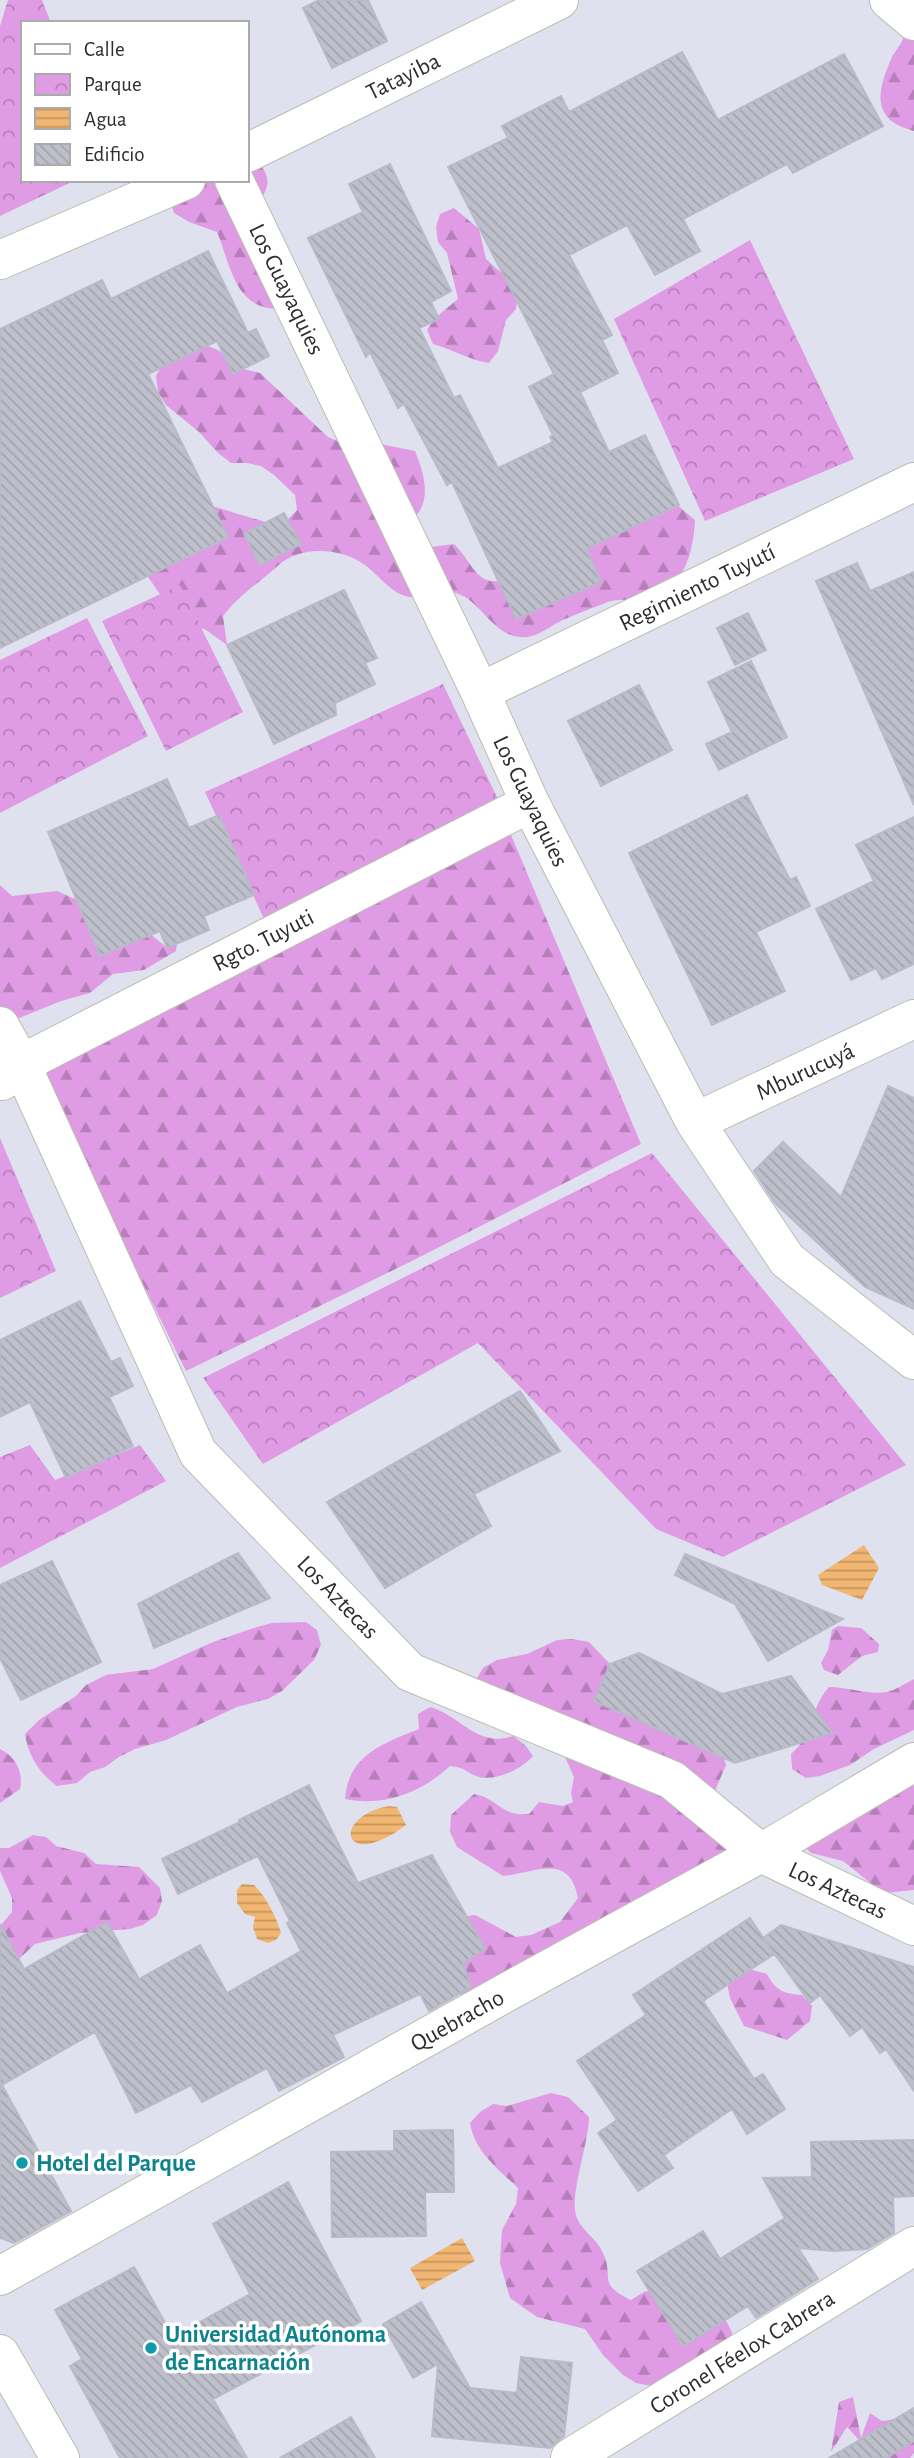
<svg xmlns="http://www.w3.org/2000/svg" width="914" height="2458" font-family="'Alegreya Sans',sans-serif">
  <defs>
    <pattern id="forest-firs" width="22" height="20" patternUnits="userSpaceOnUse" patternTransform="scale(1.75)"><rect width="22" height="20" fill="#e09be5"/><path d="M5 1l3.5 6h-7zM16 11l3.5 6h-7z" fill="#b67fba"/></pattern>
    <pattern id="park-crowns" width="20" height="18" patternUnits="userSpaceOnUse" patternTransform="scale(1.75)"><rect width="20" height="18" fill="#e09be5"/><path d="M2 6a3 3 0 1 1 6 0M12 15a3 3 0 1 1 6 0" fill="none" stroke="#b67fba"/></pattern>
    <pattern id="water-rules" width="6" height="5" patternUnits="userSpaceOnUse" patternTransform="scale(1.75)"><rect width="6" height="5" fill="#f1b671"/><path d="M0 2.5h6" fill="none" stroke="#c4945d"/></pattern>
    <pattern id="building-back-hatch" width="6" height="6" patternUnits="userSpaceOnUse" patternTransform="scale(1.75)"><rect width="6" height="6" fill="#bdbfca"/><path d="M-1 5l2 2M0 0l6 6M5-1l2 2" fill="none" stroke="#a3a4ae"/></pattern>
  </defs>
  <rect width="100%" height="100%" fill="#dfe2ee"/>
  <path fill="url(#forest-firs)" d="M 914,0 L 914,131 C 870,120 877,91 892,57 C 894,52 899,48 901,43 C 908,30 910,14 914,0 Z
    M 251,155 C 271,174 273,184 256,206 L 279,309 C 234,309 231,265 217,232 L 189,222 L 174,213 L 164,180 L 247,180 Z
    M 454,208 L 479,229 L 486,259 L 509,280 L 518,293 L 516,309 L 506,320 L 498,351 L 489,363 C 469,360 452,349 433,344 L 427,330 L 435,318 L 458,299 L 447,253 L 438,242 L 436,227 L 440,214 Z
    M 203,344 L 218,350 L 243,369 L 260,373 L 328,437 L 342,443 L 370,442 L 415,451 C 425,476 433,503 410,522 L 422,548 L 454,544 C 475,564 476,592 513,577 L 669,498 L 695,520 C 694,539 690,566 676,580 C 671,585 640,599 633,600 C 620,601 617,598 603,604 C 589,609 576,614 563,620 C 549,626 537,639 520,637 C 496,635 484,609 465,597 C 441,583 431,600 409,597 C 389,593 378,573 362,563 C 342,550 313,547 291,557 C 280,562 274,570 266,576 C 250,589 236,599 223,616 L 227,645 L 206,630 L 190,624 L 168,606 L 144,571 L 212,506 L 272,524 L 286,521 L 297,510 L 295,495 L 274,475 L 261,466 L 247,463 L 231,463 L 218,453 L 199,432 L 166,405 L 158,392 L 156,376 L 163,363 Z
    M 506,823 L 641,1144 L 410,1262 L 186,1371 L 97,1191 L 26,1062 Z
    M 0,885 L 12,896 L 57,891 L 84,903 L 125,913 L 166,947 L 178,936 L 176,951 L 144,970 L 113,974 L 90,993 L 61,1001 L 17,1019 L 0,1019 Z
    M 306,1622 L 317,1630 L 321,1645 L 314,1660 L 282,1691 L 268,1699 L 237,1707 L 166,1740 L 135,1749 L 119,1757 L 105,1767 L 90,1772 L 77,1783 L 57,1786 C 39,1773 28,1755 25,1734 L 39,1720 L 76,1696 L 86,1685 L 106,1675 L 153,1669 L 213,1642 L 257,1627 L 272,1623 Z
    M 838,1626 L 861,1628 L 879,1644 L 878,1652 L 862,1656 L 838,1675 L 824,1670 L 821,1663 L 828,1650 L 832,1630 Z
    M 573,1639 L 589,1642 L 610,1664 L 721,1749 L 726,1765 L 714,1793 L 724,1845 L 730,1860 L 467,2002 L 457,1990 L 461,1917 L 475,1915 L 516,1937 L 531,1935 L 560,1922 L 578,1898 C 569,1852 536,1873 503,1876 L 457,1847 L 450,1832 L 451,1815 L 474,1794 C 498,1798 501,1817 529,1814 L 539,1802 L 563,1806 L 573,1802 L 571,1793 L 574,1777 L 561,1748 L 475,1681 L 483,1668 L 497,1660 L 527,1654 L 557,1640 Z
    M 914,1679 L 914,1730 L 874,1749 L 850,1765 L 820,1776 L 806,1778 L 792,1769 L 791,1754 C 816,1732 808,1711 829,1687 C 848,1687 868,1695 887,1692 C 896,1690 906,1683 914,1679 Z
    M 430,1707 C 462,1716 476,1748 513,1736 L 525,1745 L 533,1756 C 522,1769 494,1783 476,1776 C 464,1771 467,1768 450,1766 C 421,1793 384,1807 345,1799 C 348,1755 384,1743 419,1729 L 418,1714 Z
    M 0,1749 C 15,1756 24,1772 20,1789 L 0,1803 Z
    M 914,1767 L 914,1890 L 883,1893 L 843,1861 L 811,1853 L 799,1841 Z
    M 33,1835 L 46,1837 L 56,1846 L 84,1853 L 96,1864 L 139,1867 L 160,1888 L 162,1901 L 157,1915 L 143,1925 L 130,1929 L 80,1933 L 35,1944 L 2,1975 L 0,1926 L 12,1912 L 12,1898 L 0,1871 L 0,1848 L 9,1848 Z
    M 739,1966 L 767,1974 C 775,1990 784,1994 802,1995 L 812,2006 L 810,2021 L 787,2040 L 744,2026 L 730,1998 L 727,1983 Z
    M 551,2093 L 568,2097 L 589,2117 C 589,2143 568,2199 577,2218 C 583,2232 597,2239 603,2253 C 615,2279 596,2283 631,2300 L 644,2292 L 659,2289 L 725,2319 L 732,2332 L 731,2346 L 652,2386 L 636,2383 L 623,2375 L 603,2355 L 585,2329 L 537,2317 L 510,2298 L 500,2263 L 501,2247 L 502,2230 L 516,2204 L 518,2188 C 497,2168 475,2152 470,2123 L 480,2112 L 493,2104 L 507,2106 Z
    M 853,2397 L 861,2438 L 870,2413 L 882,2421 L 897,2419 L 914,2424 L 914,2453 L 910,2458 L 863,2458 L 865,2453 L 859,2440 L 847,2427 L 831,2452 L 839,2402 Z"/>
  <path fill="url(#park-crowns)" d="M 8,0 L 42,0 L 51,23 L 23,23 L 23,180 L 76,180 L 0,216 L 0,26 Z
    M 750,240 L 854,459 L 705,521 L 614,319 Z
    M 180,585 L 243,712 L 166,751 L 102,621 Z
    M 87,618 L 148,736 L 0,813 L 0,660 Z
    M 443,684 L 503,810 L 265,921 L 205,792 Z
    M 0,1138 L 56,1271 L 0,1298 Z
    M 652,1153 L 906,1465 L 723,1557 L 656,1529 L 478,1343 L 263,1464 L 203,1378 Z
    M 30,1445 L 55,1480 L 140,1445 L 166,1481 L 0,1568 L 0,1457 Z"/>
  <path fill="url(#water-rules)" d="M 864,1545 L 879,1568 L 862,1600 L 822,1585 L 818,1575 Z
    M 389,1806 L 397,1807 L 406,1825 C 342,1873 330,1817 389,1806 Z
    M 242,1884 L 254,1885 C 266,1897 276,1916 281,1933 L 276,1940 L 268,1943 L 257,1939 L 253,1927 L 255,1917 L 245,1914 L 237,1903 L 237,1890 Z
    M 462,2238 L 475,2261 L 422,2290 L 410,2268 Z"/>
  <path fill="url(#building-back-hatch)" stroke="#b8baca" stroke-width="2" d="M 319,0 L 368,0 L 387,41 L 332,68 L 303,8 Z
    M 682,52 L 718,120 L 844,54 L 883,126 L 793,173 L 787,164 L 683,219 L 700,251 L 655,275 L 627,225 L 569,255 L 612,335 L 602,340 L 618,373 L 580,392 L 609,452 L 645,435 L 679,505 L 586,549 L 601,582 L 516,619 L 452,482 L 447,485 L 404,404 L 398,408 L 370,352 L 366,357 L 308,238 L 363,212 L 349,184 L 390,164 L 451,291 L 431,302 L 439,319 L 419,328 L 454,398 L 460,395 L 498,468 L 553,442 L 550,437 L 553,435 L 529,387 L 554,374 L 448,167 L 508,138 L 502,126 L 561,96 L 569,112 Z
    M 208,251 L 248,333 L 256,329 L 269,356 L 233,374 L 217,341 L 148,374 L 228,537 L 0,648 L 0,329 L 102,280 L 111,299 Z
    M 284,513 L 301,544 L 260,565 L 244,534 Z
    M 857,563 L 870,591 L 914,572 L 914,805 L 816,581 Z
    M 344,590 L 377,658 L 365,663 L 375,684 L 335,703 L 336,715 L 274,744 L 227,645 Z
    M 748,613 L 766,650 L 735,665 L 717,628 Z
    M 751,661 L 787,737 L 719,770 L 706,744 L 732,732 L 708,682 Z
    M 639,685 L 672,750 L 601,786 L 568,721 Z
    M 167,779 L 189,828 L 219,815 L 254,895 L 204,916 L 209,930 L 167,948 L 160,931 L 100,956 L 48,832 Z
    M 747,795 L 790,880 L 796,877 L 810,906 L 756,932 L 785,991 L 712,1025 L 629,853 Z
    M 914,817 L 914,964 L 882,979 L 876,968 L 851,980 L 816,909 L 874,881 L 856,845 Z
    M 888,1086 L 914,1098 L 914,1309 L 865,1287 L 775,1203 L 754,1171 L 783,1142 L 841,1197 Z
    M 80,1301 L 111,1362 L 120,1358 L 133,1386 L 109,1397 L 133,1446 L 66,1478 L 30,1402 L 0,1417 L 0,1340 Z
    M 520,1391 L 560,1451 L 474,1494 L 491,1526 L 385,1588 L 327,1502 Z
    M 238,1553 L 270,1598 L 154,1648 L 138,1604 Z
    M 685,1554 L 843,1619 L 768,1661 L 735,1604 L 675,1575 Z
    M 52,1561 L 101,1662 L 21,1700 L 0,1658 L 0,1585 Z
    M 639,1653 L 722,1694 L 791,1676 L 832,1733 L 735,1763 L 594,1701 L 610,1664 Z
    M 309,1785 L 358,1883 L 432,1855 L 485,1949 L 463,1963 L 471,1987 L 429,2011 L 420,1994 L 333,2035 L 344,2057 L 279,2091 L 267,2068 L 202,2102 L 191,2085 L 136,2113 L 95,2032 L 2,2085 L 71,2211 L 14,2243 L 0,2238 L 0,1924 L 24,1969 L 107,1922 L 139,1979 L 200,1945 L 227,1993 L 301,1951 L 287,1923 L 290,1921 L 258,1856 L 178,1894 L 162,1859 L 240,1822 L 239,1820 Z
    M 750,1918 L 774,1954 L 703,2001 L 754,2079 L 763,2074 L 785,2109 L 747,2134 L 732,2109 L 664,2155 L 673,2168 L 638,2191 L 598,2133 L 617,2120 L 577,2061 L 646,2015 L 633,1995 Z
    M 781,1925 L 914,1967 L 914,2091 L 886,2049 L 880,2053 L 862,2027 L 850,2036 L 820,1995 L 810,2003 L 763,1938 Z
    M 453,2130 L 454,2192 L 425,2192 L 426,2236 L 332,2237 L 331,2152 L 394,2151 L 394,2131 Z
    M 914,2140 L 914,2196 L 893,2197 L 894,2233 L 867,2249 L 834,2251 L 798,2248 L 818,2279 L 756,2318 L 748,2306 L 683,2346 L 637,2271 L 703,2231 L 720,2259 L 785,2218 L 763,2178 L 812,2177 L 811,2142 Z
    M 288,2182 L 361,2321 L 213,2399 L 247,2458 L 120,2458 L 70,2366 L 82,2359 L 55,2310 L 134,2267 L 173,2337 L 250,2294 L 213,2224 Z
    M 421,2302 L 470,2388 L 517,2393 L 521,2357 L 572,2363 L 564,2436 L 550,2448 L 432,2436 L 438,2364 L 413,2378 L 383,2324 Z
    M 914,2408 L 914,2441 L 886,2458 L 829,2458 Z
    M 351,2417 L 375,2458 L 280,2458 Z"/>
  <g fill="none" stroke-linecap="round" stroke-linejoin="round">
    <defs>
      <path id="minor" d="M 889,0 L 914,21
        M 247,153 L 559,0
        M 234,180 L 480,692 L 530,803 L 695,1122 L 787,1260 L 914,1360
        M 0,260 L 186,180
        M 480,692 L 914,482
        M 0,1026 L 21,1064 L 198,1453 L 410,1672 L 672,1780 L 761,1853 L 914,1926
        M 2,1081 L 21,1064 L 530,803
        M 695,1122 L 914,1019
        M 0,2276 L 507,1992 L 761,1853 L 914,1762
        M 0,2354 L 60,2458
        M 570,2458 L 914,2246"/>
    </defs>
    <use href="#minor" stroke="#bcbdaf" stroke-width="40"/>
    <use href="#minor" stroke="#fff" stroke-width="38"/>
  </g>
  <g fill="#0f9aa8" stroke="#fff" stroke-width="2.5">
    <circle cx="22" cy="2163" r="7"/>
    <circle cx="151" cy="2348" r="7"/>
  </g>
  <g text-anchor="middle" stroke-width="7" stroke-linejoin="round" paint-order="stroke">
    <g font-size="24" fill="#2d2d2d" stroke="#fff">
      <text transform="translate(403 76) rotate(-26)" y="8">Tatayiba</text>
      <text transform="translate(287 289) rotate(64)" y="8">Los Guayaquies</text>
      <text transform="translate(697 587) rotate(-26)" y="8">Regimiento Tuyutí</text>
      <text transform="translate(531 801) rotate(64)" y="8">Los Guayaquies</text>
      <text transform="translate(263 940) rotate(-27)" y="8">Rgto. Tuyuti</text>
      <text transform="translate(805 1071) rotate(-25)" y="8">Mburucuyá</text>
      <text transform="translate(338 1597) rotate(46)" y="8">Los Aztecas</text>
      <text transform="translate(838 1890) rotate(25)" y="8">Los Aztecas</text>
      <text transform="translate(457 2020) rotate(-29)" y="8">Quebracho</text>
      <text transform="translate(742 2352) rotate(-32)" y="8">Coronel Féelox Cabrera</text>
    </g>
    <g font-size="24" font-weight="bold" fill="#0d838f" stroke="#fff" text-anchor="start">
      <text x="36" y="2171">Hotel del Parque</text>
      <text x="165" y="2342">Universidad Autónoma<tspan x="165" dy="28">de Encarnación</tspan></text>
    </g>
  </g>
  <rect x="21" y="21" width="228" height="161" fill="#ffffff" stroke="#ababab" stroke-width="2"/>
  <rect x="35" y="44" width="35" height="10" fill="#ffffff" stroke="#ababab" stroke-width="2"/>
  <text x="84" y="56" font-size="21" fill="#2d2d2d">Calle</text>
  <rect x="35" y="74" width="35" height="21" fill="url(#park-crowns)" stroke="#ababab" stroke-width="2"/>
  <text x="84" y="91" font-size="21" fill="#2d2d2d">Parque</text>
  <rect x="35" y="108" width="35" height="21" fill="url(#water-rules)" stroke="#ababab" stroke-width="2"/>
  <text x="84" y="126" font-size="21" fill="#2d2d2d">Agua</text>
  <rect x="35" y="144" width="35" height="21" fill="url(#building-back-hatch)" stroke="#ababab" stroke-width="2"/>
  <text x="84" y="161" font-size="21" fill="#2d2d2d">Edificio</text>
</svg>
